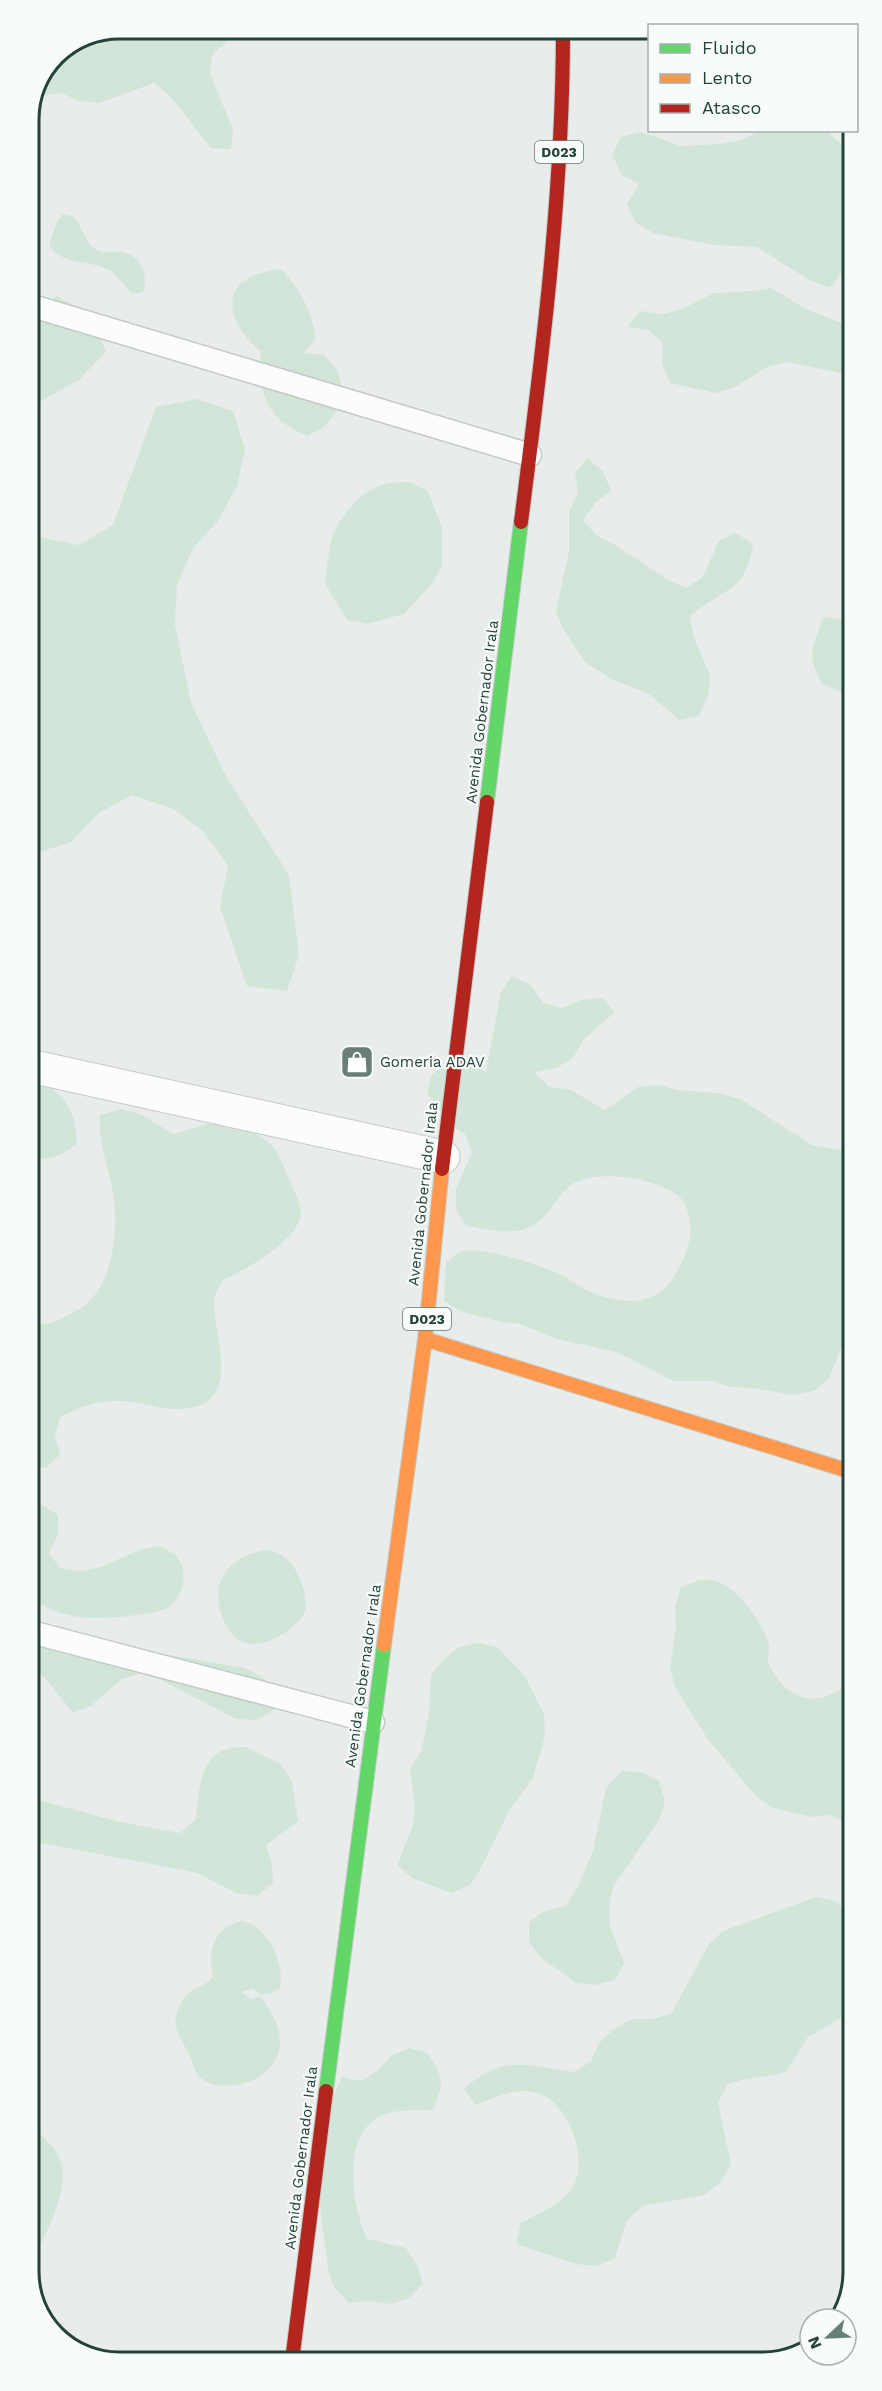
<svg xmlns="http://www.w3.org/2000/svg" width="882" height="2391" font-family="'Work Sans',sans-serif">
  <rect width="100%" height="100%" fill="#e8edeb"/>
  <path fill="#d1e6d8" d="M 119,29 L 255,29 L 247,40 L 227,41 L 212,55 L 210,74 L 233,129 L 231,149 L 211,148 L 170,96 L 154,83 L 99,103 L 79,101 L 61,93 L 37,96 L 55,55 Z
    M 761,130 L 826,131 L 850,151 L 851,260 L 830,288 L 809,280 L 757,247 L 715,245 L 653,233 L 635,222 L 627,204 L 639,184 L 622,175 L 612,155 L 621,137 L 641,132 L 681,146 L 721,144 L 742,140 Z
    M 63,214 L 73,216 C 81,225 85,240 94,248 C 102,255 112,250 122,252 C 141,256 149,275 143,292 L 133,294 C 124,287 119,276 109,270 C 89,259 60,266 49,244 L 57,222 Z
    M 281,269 C 300,289 312,311 316,338 L 304,353 L 324,355 L 338,371 L 342,391 L 337,411 L 324,427 L 307,436 C 267,420 258,394 261,352 C 220,317 219,275 281,269 Z
    M 771,288 L 806,309 L 851,327 L 851,375 L 788,362 L 769,366 L 735,387 L 716,393 L 670,383 L 662,364 L 663,343 L 648,330 L 628,327 L 640,311 L 661,314 L 680,310 L 714,293 L 753,291 Z
    M 56,296 L 92,315 L 106,352 L 79,380 L 43,400 L 29,411 L 29,334 Z
    M 196,399 L 233,411 L 245,450 L 237,486 L 218,521 L 193,548 L 177,585 L 175,625 L 191,703 L 226,776 L 289,875 L 299,955 L 287,991 L 247,986 L 220,907 L 228,865 L 203,831 L 171,808 L 132,795 L 99,813 L 71,842 L 33,854 L 30,853 L 29,535 L 79,545 L 113,525 L 156,407 Z
    M 587,458 L 603,471 L 611,491 L 595,503 L 583,520 L 596,535 L 615,545 L 668,580 L 686,588 L 703,577 L 718,542 L 735,532 L 753,544 C 746,595 722,587 690,617 L 694,637 L 710,676 L 708,696 L 699,716 L 679,720 L 649,694 L 611,679 L 585,662 L 563,629 L 556,611 L 569,552 L 569,512 L 578,493 L 575,473 Z
    M 409,482 L 427,490 L 442,527 L 442,566 L 432,584 L 404,614 L 367,624 L 347,620 L 325,584 C 327,569 328,553 332,538 C 340,514 364,487 390,483 C 396,482 403,482 409,482 Z
    M 824,617 L 845,620 L 851,625 L 851,690 L 841,692 L 822,684 C 806,654 812,647 824,617 Z
    M 512,976 L 531,985 L 543,1003 L 562,1008 L 581,1000 L 602,998 L 615,1012 L 584,1039 L 573,1058 L 556,1068 L 534,1072 L 549,1087 L 569,1089 L 605,1110 L 638,1087 L 658,1085 L 678,1090 L 718,1093 L 740,1099 L 812,1145 L 852,1152 L 852,1312 L 845,1339 L 829,1378 L 814,1391 L 792,1395 L 752,1388 L 731,1387 L 713,1381 L 673,1381 L 617,1352 L 557,1339 L 520,1324 L 501,1322 L 460,1311 L 444,1301 L 446,1263 C 450,1259 455,1254 461,1252 C 478,1244 547,1267 565,1277 C 572,1280 577,1286 584,1289 C 615,1304 656,1310 675,1275 C 684,1260 692,1242 690,1224 C 690,1219 687,1207 684,1202 C 666,1178 593,1167 570,1186 C 553,1200 548,1222 525,1229 C 505,1235 487,1229 467,1226 L 456,1210 L 456,1190 L 472,1152 L 465,1134 L 449,1124 L 427,1092 L 432,1074 C 458,1059 460,1061 486,1072 L 501,992 Z
    M 30,1073 C 61,1094 76,1104 77,1144 C 62,1155 48,1164 30,1155 Z
    M 121,1109 L 140,1114 L 174,1134 C 187,1131 201,1124 214,1123 C 232,1122 256,1131 269,1143 C 279,1151 284,1168 289,1179 C 293,1190 303,1206 300,1218 C 294,1242 244,1271 223,1280 C 220,1286 215,1294 214,1301 C 214,1336 241,1400 190,1408 C 166,1413 142,1401 118,1401 C 98,1400 77,1408 60,1417 L 55,1436 L 60,1455 L 45,1468 L 31,1466 L 30,1397 C 35,1388 37,1374 30,1366 L 30,1323 C 50,1327 56,1321 74,1312 C 114,1293 119,1231 113,1192 C 108,1164 98,1144 100,1115 Z
    M 31,1504 L 41,1504 L 58,1515 L 58,1535 L 49,1553 L 60,1568 L 81,1571 L 101,1567 L 139,1550 L 160,1546 C 165,1549 172,1552 176,1556 C 190,1570 184,1598 167,1608 C 158,1612 146,1614 136,1615 C 100,1620 59,1622 31,1596 Z
    M 268,1550 C 285,1554 293,1563 300,1579 C 304,1588 307,1601 305,1611 C 303,1618 297,1623 291,1628 C 267,1647 238,1654 224,1621 C 207,1583 229,1554 268,1550 Z
    M 700,1580 C 706,1580 713,1580 718,1582 C 737,1587 765,1626 769,1645 C 770,1653 766,1660 770,1667 C 790,1704 823,1709 853,1679 L 853,1827 L 832,1815 L 812,1817 L 773,1808 L 756,1796 L 709,1741 L 675,1687 L 670,1668 L 676,1627 L 675,1607 L 681,1587 Z
    M 478,1643 L 497,1647 L 525,1676 L 544,1714 L 545,1736 L 533,1778 L 509,1811 L 481,1868 L 470,1885 L 451,1893 L 412,1878 L 397,1865 L 412,1828 L 415,1808 L 410,1769 L 421,1752 L 429,1714 L 431,1675 L 444,1659 L 459,1647 Z
    M 31,1645 L 123,1660 L 164,1654 L 245,1668 L 263,1678 L 277,1692 L 273,1711 L 257,1720 L 236,1719 L 161,1680 L 141,1673 L 122,1679 L 91,1706 L 73,1713 L 48,1681 L 31,1667 Z
    M 246,1747 L 281,1764 L 292,1781 L 298,1821 L 266,1845 L 272,1864 L 273,1883 L 257,1896 L 236,1893 L 197,1873 L 31,1841 L 31,1793 L 39,1800 L 120,1822 L 180,1833 L 196,1819 C 199,1795 198,1757 227,1749 C 233,1747 240,1747 246,1747 Z
    M 622,1771 L 641,1772 L 659,1781 L 665,1801 L 659,1820 L 613,1887 L 609,1906 L 610,1926 L 624,1963 L 615,1980 L 595,1985 L 576,1983 L 541,1958 L 529,1942 L 529,1922 L 545,1911 L 565,1906 L 577,1889 L 593,1851 L 606,1788 Z
    M 816,1897 L 836,1901 L 853,1921 L 853,2011 L 808,2037 L 786,2072 C 766,2078 747,2077 728,2084 L 718,2102 L 731,2165 L 720,2183 L 704,2195 L 643,2206 L 627,2220 L 615,2258 L 597,2266 L 576,2264 L 516,2244 L 521,2223 C 537,2214 559,2206 571,2190 C 591,2162 569,2098 533,2092 C 513,2088 494,2098 476,2105 L 464,2089 C 502,2053 529,2066 575,2072 L 591,2061 L 599,2043 L 613,2030 L 632,2019 L 653,2019 L 671,2014 L 709,1944 L 723,1931 Z
    M 242,1921 C 268,1926 285,1963 280,1988 L 272,1993 L 262,1995 L 253,1989 L 241,1992 L 251,1999 L 260,1996 C 323,2074 219,2105 197,2074 C 193,2067 192,2059 188,2052 C 180,2038 171,2027 178,2010 C 189,1983 200,1993 213,1976 C 207,1951 214,1927 242,1921 Z
    M 409,2048 L 428,2053 C 444,2077 444,2084 433,2110 C 414,2111 391,2108 374,2120 C 342,2143 353,2209 367,2239 L 406,2248 L 417,2265 L 423,2284 L 409,2298 L 390,2304 L 370,2301 L 349,2303 L 334,2287 L 328,2268 L 312,2146 L 342,2077 L 361,2081 L 378,2070 L 391,2056 Z
    M 31,2128 C 72,2155 67,2181 51,2222 C 46,2233 42,2246 32,2253 Z"/>
  <g fill="none" stroke-linecap="round" stroke-linejoin="round">
    <defs>
      <path id="lane" d="M 29,305 L 530,455
        M 31,1632 L 373,1722"/>
      <path id="street" d="M 30,1066 L 443,1157"/>
      <path id="fast" d="M 487,802 L 521,522
        M 326,2091 L 384,1645"/>
      <path id="slow" d="M 425,1339 L 852,1472
        M 384,1645 L 425,1339 L 442,1169"/>
      <path id="jam" d="M 521,522 C 542,358 563,194 563,29
        M 442,1169 L 487,802
        M 292,2361 L 326,2091"/>
    </defs>
    <use href="#lane" stroke="#c5cac8" stroke-width="25"/>
    <use href="#street" stroke="#c5cac8" stroke-width="35"/>
    <use href="#fast" stroke="#c3cbc8" stroke-width="16"/>
    <use href="#slow" stroke="#c3cbc8" stroke-width="16"/>
    <use href="#jam" stroke="#c3cbc8" stroke-width="16"/>
    <use href="#lane" stroke="#fcfcfc" stroke-width="22"/>
    <use href="#street" stroke="#fcfcfc" stroke-width="33"/>
    <use href="#fast" stroke="#63d668" stroke-width="14"/>
    <use href="#slow" stroke="#ff974d" stroke-width="14"/>
    <use href="#jam" stroke="#b3261e" stroke-width="14"/>
  </g>
  <defs>
    <symbol id="shop-square" viewBox="-11 -11 22 22"><rect x="-9" y="-9" width="18" height="18" rx="4" fill="#697e78" stroke="#f7fbf9"/><path d="M-5-2.5h2.3a2.7 3.5 0 0 1 5.4 0H5L5.5 6h-11ZM-1.5-2.5h3a1.5 2.3 0 0 0-3 0Z" fill="#fff"/></symbol>
  </defs>
  <g fill-rule="evenodd">
    <use href="#shop-square" x="338" y="1043" width="38" height="38"/>
  </g>
  <g text-anchor="middle" stroke-width="4.5" stroke-linejoin="round" paint-order="stroke">
    <g fill="#f7fbf9" stroke="#637a73" stroke-width="1.5">
      <rect x="535" y="141" width="48" height="22" rx="4.5"/>
      <rect x="403" y="1308" width="48" height="22" rx="4.5"/>
    </g>
    <g font-size="14" font-weight="bold" fill="#24423a">
      <text x="559" y="157">D023</text>
      <text x="427" y="1324">D023</text>
    </g>
    <g font-size="15" fill="#24423a" stroke="#f7fbf9">
      <text transform="translate(482 712) rotate(-83)" y="5">Avenida Gobernador Irala</text>
      <text transform="translate(423 1194) rotate(-84)" y="5">Avenida Gobernador Irala</text>
      <text transform="translate(363 1676) rotate(-82)" y="5">Avenida Gobernador Irala</text>
      <text transform="translate(301 2158) rotate(-83)" y="5">Avenida Gobernador Irala</text>
    </g>
    <g font-size="15" fill="#24423a" stroke="#f7fbf9" text-anchor="start">
      <text x="380" y="1067">Gomeria ADAV</text>
    </g>
  </g>
  <path d="M0 0H882V2391H0ZM119 39H763A80 80 0 0 1 843 119V2272A80 80 0 0 1 763 2352H119A80 80 0 0 1 39 2272V119A80 80 0 0 1 119 39Z" fill="#f7fbf9" fill-rule="evenodd"/>
  <path fill="none" stroke="#24423a" stroke-width="3" d="M119 39H763A80 80 0 0 1 843 119V2272A80 80 0 0 1 763 2352H119A80 80 0 0 1 39 2272V119A80 80 0 0 1 119 39Z"/>
  <rect x="648" y="24" width="210" height="108" fill="#f7fbf9" stroke="#a3b1ad" stroke-width="1.5"/>
  <rect x="660" y="44" width="30" height="9" fill="#63d668" stroke="#a3b1ad" stroke-width="1.5"/>
  <text x="702" y="54" font-size="18" fill="#24423a">Fluido</text>
  <rect x="660" y="74" width="30" height="9" fill="#ff974d" stroke="#a3b1ad" stroke-width="1.5"/>
  <text x="702" y="84" font-size="18" fill="#24423a">Lento</text>
  <rect x="660" y="104" width="30" height="9" fill="#b3261e" stroke="#a3b1ad" stroke-width="1.5"/>
  <text x="702" y="114" font-size="18" fill="#24423a">Atasco</text>
  <g transform="translate(828 2337) rotate(247)"><circle r="28" fill="#f7fbf9" stroke="#a3b1ad" stroke-width="1.5"/>
  <path d="M0-4.5L10 22L0 15L-10 22Z" fill="#697e78"/>
  <text y="-9" font-size="16" font-weight="bold" text-anchor="middle" fill="#24423a">N</text>
  </g>
</svg>
